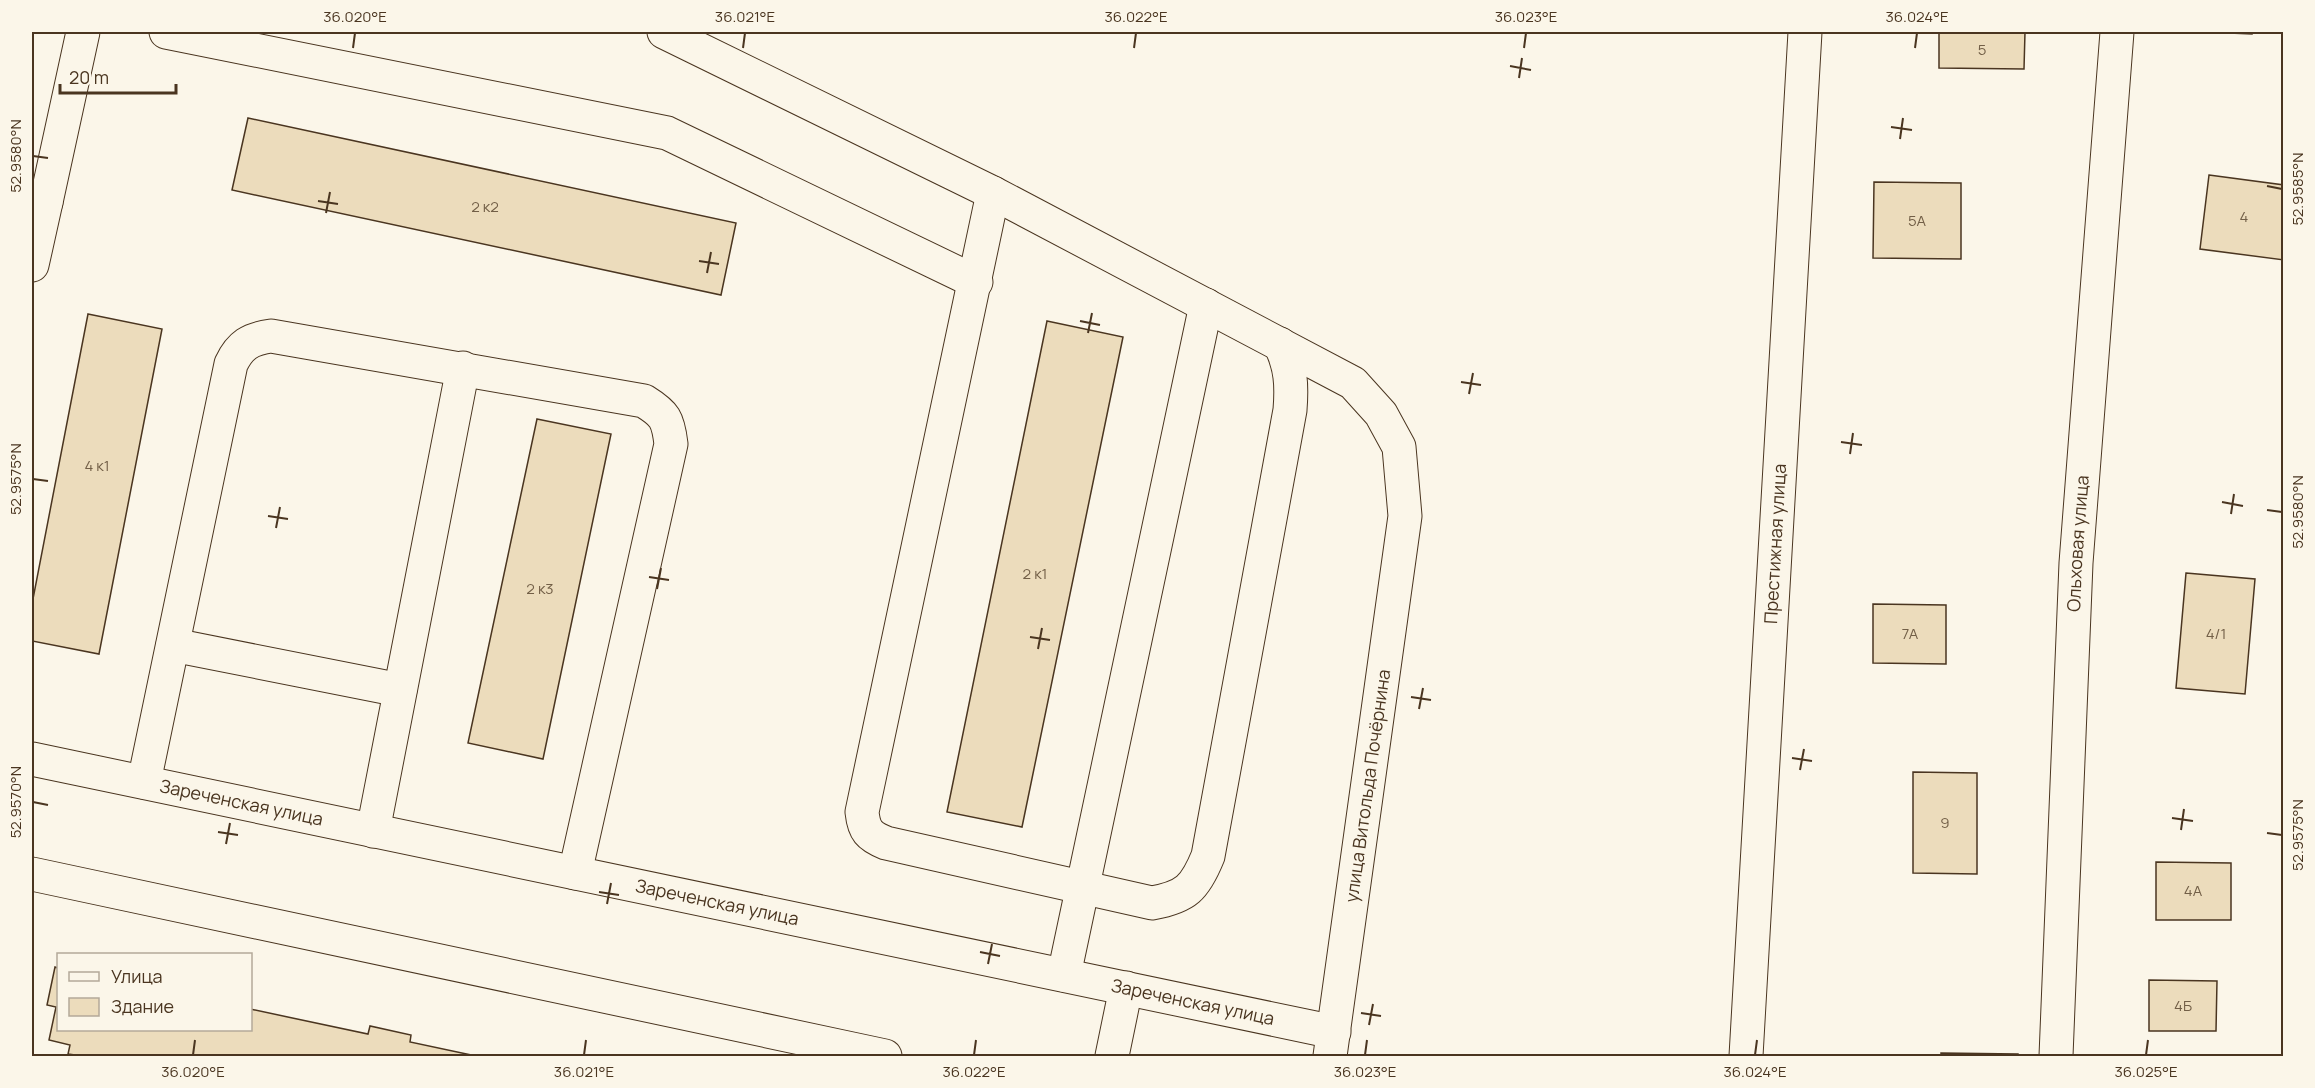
<svg xmlns="http://www.w3.org/2000/svg" width="2315" height="1088" font-family="Manrope,sans-serif">
  <rect width="100%" height="100%" fill="#fbf6e9"/>
  <path fill="#ecdcbc" stroke="#4a3520" stroke-width="1.5" d="M 1939,32 L 2025,32 L 2024,69 L 1939,68 Z
    M 2205,32 L 2252,32 L 2252,34 Z
    M 248,118 L 736,223 L 721,295 L 232,190 Z
    M 2209,175 L 2284,185 L 2284,260 L 2200,249 Z
    M 1874,182 L 1961,183 L 1961,259 L 1873,258 Z
    M 88,314 L 162,329 L 99,654 L 32,641 L 32,604 Z
    M 1047,321 L 1123,337 L 1022,827 L 947,812 Z
    M 537,419 L 611,434 L 543,759 L 468,743 Z
    M 2186,573 L 2255,579 L 2245,694 L 2176,688 Z
    M 1873,604 L 1946,605 L 1946,664 L 1873,663 Z
    M 1913,772 L 1977,773 L 1977,874 L 1913,873 Z
    M 2156,862 L 2231,863 L 2231,920 L 2156,920 Z
    M 55,967 L 58,968 L 58,1030 L 250,1030 L 250,1009 L 368,1034 L 370,1026 L 411,1035 L 410,1042 L 476,1056 L 82,1056 L 68,1054 L 70,1045 L 49,1040 L 56,1007 L 47,1005 Z
    M 2149,980 L 2217,981 L 2216,1031 L 2149,1031 Z
    M 1941,1053 L 2018,1054 L 2018,1056 L 1941,1056 Z"/>
  <g fill="none" stroke-linecap="round" stroke-linejoin="round">
    <defs>
      <g id="minor">
        <path d="M 166,32 L 667,133 L 976,282"/>
        <path d="M 664,32 L 993,193 L 1353,383 L 1381,414 L 1399,447 L 1405,516 L 1330,1056"/>
        <path d="M 993,193 L 862,812 C 864,831 869,836 886,843 L 1152,903 C 1186,897 1195,888 1208,856 L 1290,410 C 1292,385 1291,367 1280,344"/>
        <path d="M 32,199 L 46,202 L 83,32"/>
        <path d="M 32,265 L 46,202"/>
        <path d="M 173,645 L 400,690"/>
        <path id="s1" d="M 32,759 L 1334,1032"/>
        <path d="M 144,782 L 231,364 C 240,345 250,339 271,336 L 644,401 C 665,414 668,419 671,444 L 575,873"/>
        <path d="M 373,831 L 463,368"/>
        <path d="M 32,874 L 885,1056"/>
        <path d="M 1064,975 L 1206,305"/>
        <path d="M 1112,1056 L 1126,988"/>
        <path id="s2" d="M 1746,1056 L 1805,32"/>
        <path id="s3" d="M 2056,1056 L 2076,563 L 2117,32"/>
      </g>
    </defs>
    <use href="#minor" stroke="#4a3520" stroke-width="35"/>
    <use href="#minor" stroke="#fbf6e9" stroke-width="33"/>
  </g>
  <path fill="none" stroke="#4a3520" stroke-width="2" d="M 353,48 L 355,33M 743,48 L 745,33M 1134,48 L 1136,33M 1524,48 L 1526,33M 1915,48 L 1917,33M 1510,66 L 1531,70M 1519,78 L 1522,58M 1891,127 L 1912,130M 1900,139 L 1903,118M 33,156 L 48,158M 2267,186 L 2282,189M 318,201 L 338,204M 326,213 L 330,192M 699,261 L 719,264M 707,273 L 711,252M 1080,321 L 1100,325M 1088,333 L 1092,313M 1461,382 L 1481,385M 1469,394 L 1473,373M 1841,442 L 1862,445M 1850,454 L 1853,433M 33,479 L 48,481M 2222,502 L 2243,506M 2267,510 L 2282,512M 2231,514 L 2234,494M 268,516 L 288,519M 276,528 L 280,507M 649,577 L 669,580M 657,589 L 661,568M 1030,637 L 1050,640M 1038,649 L 1042,628M 1411,697 L 1431,700M 1419,709 L 1423,688M 1792,758 L 1812,761M 1800,770 L 1804,749M 33,802 L 48,805M 2172,818 L 2193,821M 2181,830 L 2184,809M 218,832 L 238,835M 2267,833 L 2282,835M 226,844 L 230,823M 599,892 L 619,895M 607,904 L 611,883M 980,952 L 1000,956M 988,964 L 992,944M 1361,1013 L 1381,1016M 1369,1025 L 1373,1004M 193,1055 L 195,1040M 584,1055 L 586,1040M 974,1055 L 976,1040M 1365,1055 L 1367,1040M 1755,1055 L 1757,1040M 2146,1055 L 2148,1040"/>
  <g text-anchor="middle" stroke-width="4.5" stroke-linejoin="round" paint-order="stroke">
    <g font-size="15" fill="#725f47">
      <text x="1982" y="55">5</text>
      <text x="485" y="212">2 к2</text>
      <text x="2244" y="222">4</text>
      <text x="1917" y="226">5А</text>
      <text x="97" y="471">4 к1</text>
      <text x="1035" y="579">2 к1</text>
      <text x="540" y="594">2 к3</text>
      <text x="1910" y="639">7А</text>
      <text x="2216" y="639">4/1</text>
      <text x="1945" y="828">9</text>
      <text x="2193" y="896">4А</text>
      <text x="2183" y="1011">4Б</text>
    </g>
    <g font-size="18" fill="#4a3520" stroke="#fbf6e9">
      <text dy="6" stroke="none"><textPath href="#s2" startOffset="513">Престижная улица</textPath></text>
      <text dy="6" stroke="none"><textPath href="#s3" startOffset="513">Ольховая улица</textPath></text>
      <text transform="translate(1368 786) rotate(-82)" y="6">улица Витольда Почёрнина</text>
      <text dy="6" stroke="none"><textPath href="#s1" startOffset="214">Зареченская улица</textPath></text>
      <text dy="6" stroke="none"><textPath href="#s1" startOffset="700">Зареченская улица</textPath></text>
      <text dy="6" stroke="none"><textPath href="#s1" startOffset="1186">Зареченская улица</textPath></text>
    </g>
  </g>
  <rect width="2315" height="1088" fill="none" stroke="#fbf6e9" stroke-width="66"/>
  <rect x="57" y="953" width="195" height="78" fill="#fbf6e9" stroke="#b4a999" stroke-width="1.5"/>
  <rect x="69" y="972" width="30" height="9" fill="#fbf6e9" stroke="#b4a999" stroke-width="1.5"/>
  <text x="111" y="983" font-size="18" fill="#4a3520">Улица</text>
  <rect x="69" y="998" width="30" height="18" fill="#ecdcbc" stroke="#b4a999" stroke-width="1.5"/>
  <text x="111" y="1013" font-size="18" fill="#4a3520">Здание</text>
  <path d="M60 84v9h116v-9" fill="none" stroke="#4a3520" stroke-width="3"/>
  <text x="69" y="84" font-size="18" fill="#4a3520" stroke="#fbf6e9" stroke-width="4.5" paint-order="stroke">20 m</text>
  <rect x="33" y="33" width="2249" height="1022" fill="none" stroke="#4a3520" stroke-width="2"/>
  <g font-size="15" text-anchor="middle" fill="#4a3520">
    <text x="355" y="22">36.020°E</text>
    <text x="745" y="22">36.021°E</text>
    <text x="1136" y="22">36.022°E</text>
    <text x="1526" y="22">36.023°E</text>
    <text x="1917" y="22">36.024°E</text>
    <text transform="translate(16 156) rotate(-90)" y="5">52.9580°N</text>
    <text transform="translate(2298 189) rotate(-90)" y="5">52.9585°N</text>
    <text transform="translate(16 479) rotate(-90)" y="5">52.9575°N</text>
    <text transform="translate(2298 512) rotate(-90)" y="5">52.9580°N</text>
    <text transform="translate(16 802) rotate(-90)" y="5">52.9570°N</text>
    <text transform="translate(2298 835) rotate(-90)" y="5">52.9575°N</text>
    <text x="193" y="1077">36.020°E</text>
    <text x="584" y="1077">36.021°E</text>
    <text x="974" y="1077">36.022°E</text>
    <text x="1365" y="1077">36.023°E</text>
    <text x="1755" y="1077">36.024°E</text>
    <text x="2146" y="1077">36.025°E</text>
  </g>
</svg>
